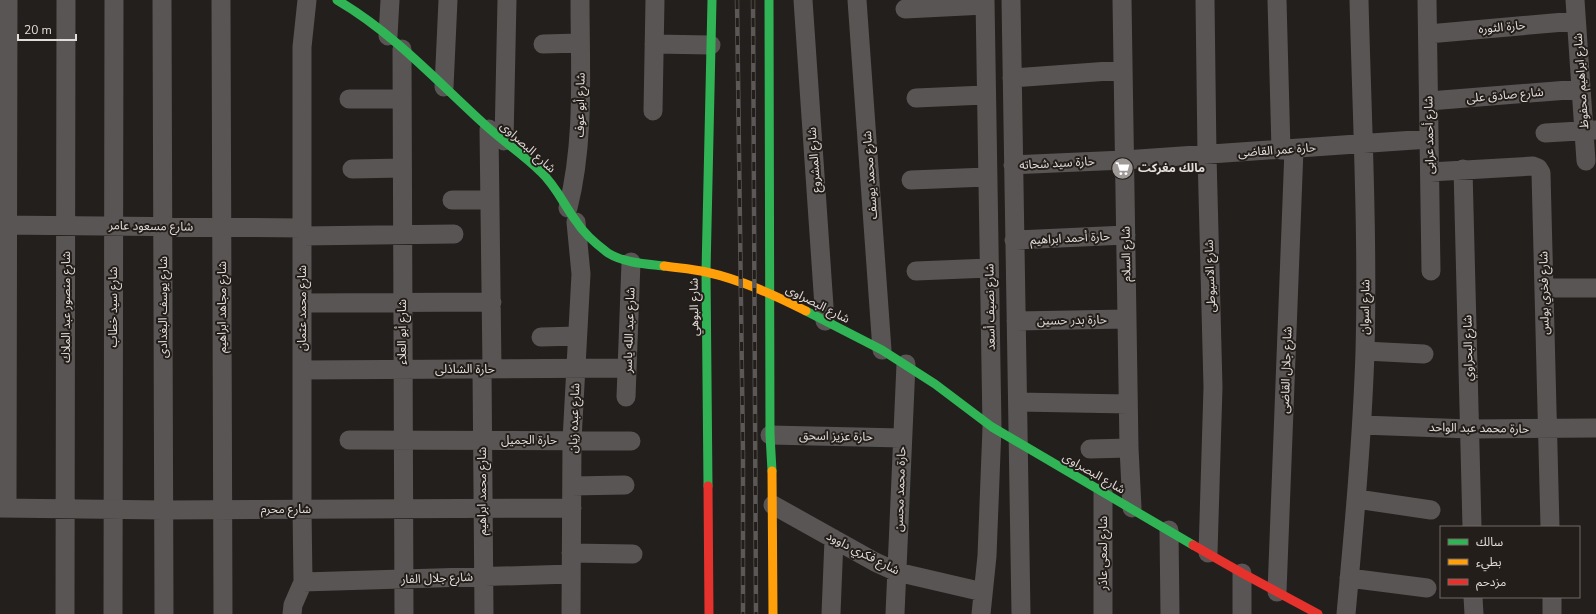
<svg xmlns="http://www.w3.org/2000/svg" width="1596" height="614" font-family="'Nunito Sans','Noto Sans Arabic',sans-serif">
  <rect width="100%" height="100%" fill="#221f1c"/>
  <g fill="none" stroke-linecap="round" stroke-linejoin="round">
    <path stroke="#585554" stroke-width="19" d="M 162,0 L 164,614
      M 221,0 L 223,614
      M 803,0 L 825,321
      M 857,0 L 882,350
      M 1011,0 L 1021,614
      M 1122,0 L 1129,448 L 1132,508
      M 1205,0 L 1207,155 L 1213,387 L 1208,553
      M 1277,0 L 1281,150
      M 1427,0 L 1431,271
      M 1575,0 L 1586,161
      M 905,9 L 985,5
      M 1428,34 L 1576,21
      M 388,36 L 390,0
      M 543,44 L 580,43
      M 654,44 L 711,45
      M 402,49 L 404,614
      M 1012,78 L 1123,70
      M 444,87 L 448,0
      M 916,98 L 985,95
      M 349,99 L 401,99
      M 1429,101 L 1581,89
      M 653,111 L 655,0
      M 489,129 L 492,369
      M 1545,133 L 1596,130
      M 504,141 L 507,0
      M 1013,165 L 1124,160 L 1429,139
      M 352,169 L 402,168
      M 1463,169 L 1472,527
      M 1430,172 L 1533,166 L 1538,168 L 1541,173 L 1550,527
      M 911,180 L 987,177
      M 452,200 L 490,200
      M 568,208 C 585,140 580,70 580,0
      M 0,225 L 302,228
      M 302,236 L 454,234
      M 1014,240 L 1126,235
      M 916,271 L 989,268
      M 1544,288 L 1596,288
      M 302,303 L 492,302
      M 1016,321 L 1127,319
      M 541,337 L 577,336
      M 1365,351 L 1424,354
      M 482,369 L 484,614
      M 302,370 L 627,368
      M 626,397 L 631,262
      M 1018,402 L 1128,404
      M 1362,425 L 1470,429 L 1596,428
      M 770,435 L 902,438
      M 349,440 L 631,441
      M 1090,449 L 1129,448
      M 572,486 L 625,485
      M 1103,492 L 1103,614
      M 1357,499 L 1431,510
      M 773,505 L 875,562 L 897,572 L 983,592
      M 0,508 L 164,510 L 572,508
      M 7,508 L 8,0
      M 1169,530 L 1170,614
      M 571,553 L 633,554
      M 1349,578 L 1427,588
      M 303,582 L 571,574
      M 1277,592 L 1294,149
      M 1473,597 L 1474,614
      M 1552,597 L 1552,614
      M 65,614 L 66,0
      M 113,614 L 114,0
      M 292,614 L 293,605 L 303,582 L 302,509 L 302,47 L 307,0
      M 571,614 L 572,440 L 581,274 L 576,222
      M 831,614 L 834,539
      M 895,614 L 906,364
      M 981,614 L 987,556 L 992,427 L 985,0
      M 1242,614 L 1242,573
      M 1346,614 C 1354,527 1362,440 1365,352 C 1368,235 1362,117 1359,0"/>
    <path stroke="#30b455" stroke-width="9" d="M 337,0 C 392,32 436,80 483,123 C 501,140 523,154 541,172 C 556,186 564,205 576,221 C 584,234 596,244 608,253 C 624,263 646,264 664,266
      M 769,0 L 770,435 L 772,471
      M 806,311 L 882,350 L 935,384 L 992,427 L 1193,545
      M 708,486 L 706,272 L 712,0"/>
    <path stroke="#ff9f0a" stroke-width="9" d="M 664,266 C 678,268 693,269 706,272 C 742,280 774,295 806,311
      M 772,471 L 773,614"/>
    <path stroke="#e5322d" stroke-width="9" d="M 708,486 L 709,614
      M 1193,545 L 1242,573 L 1318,614"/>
    <defs>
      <path id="rail" d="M 737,0 L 743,453 L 743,614
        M 753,0 L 756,614"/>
    </defs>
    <use href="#rail" stroke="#5b5857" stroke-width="4.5"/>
    <use href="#rail" stroke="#241e1a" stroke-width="3" stroke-dasharray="9" stroke-linecap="butt"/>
  </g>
  <defs>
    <symbol id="supermarket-disc" viewBox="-11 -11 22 22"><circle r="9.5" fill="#9f9a98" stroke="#241e1a"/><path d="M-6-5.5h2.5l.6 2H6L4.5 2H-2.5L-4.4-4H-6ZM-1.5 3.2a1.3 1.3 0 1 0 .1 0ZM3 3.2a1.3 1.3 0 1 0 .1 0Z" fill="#fff"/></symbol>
  </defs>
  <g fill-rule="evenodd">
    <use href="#supermarket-disc" x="1110" y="156" width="25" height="25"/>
  </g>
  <g text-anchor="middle" stroke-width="4" stroke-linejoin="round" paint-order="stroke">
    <g font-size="12" fill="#e2dddb" stroke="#241e1a">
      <text transform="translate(1502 27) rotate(-5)" y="4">حارة الثوره</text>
      <text transform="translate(1581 81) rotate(-94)" y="4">شارع ابراهيم محفوظ</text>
      <text transform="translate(1505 95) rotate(-5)" y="4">شارع صادق على</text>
      <text transform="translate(580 105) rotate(-89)" y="4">شارع أبو عوف</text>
      <text transform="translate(1429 135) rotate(-91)" y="4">شارع أحمد عرابى</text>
      <text transform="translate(528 147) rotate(42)" y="4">شارع البصراوى</text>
      <text transform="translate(1277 150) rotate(-4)" y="4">حارة عمر القاضى</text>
      <text transform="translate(814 160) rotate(-94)" y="4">شارع المشروع</text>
      <text transform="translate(1057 163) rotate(-3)" y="4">حارة سيد شحاته</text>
      <text transform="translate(870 175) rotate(-94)" y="4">شارع محمد يوسف</text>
      <text transform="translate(151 226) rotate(1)" y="4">شارع مسعود عامر</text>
      <text transform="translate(1070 238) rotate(-3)" y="4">حارة أحمد ابراهيم</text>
      <text transform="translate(1126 254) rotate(-91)" y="4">شارع السلام</text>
      <text transform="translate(1210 276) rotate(-92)" y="4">شارع الاسيوطى</text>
      <text transform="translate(1544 293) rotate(-91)" y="4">شارع فخري بولس</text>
      <text transform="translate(818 304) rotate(27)" y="4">شارع البصراوى</text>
      <text transform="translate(66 307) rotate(-90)" y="4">شارع منصور عبد الملاك</text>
      <text transform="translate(113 307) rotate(-90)" y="4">شارع سيد خطاب</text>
      <text transform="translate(163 307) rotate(-90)" y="4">شارع يوسف البغدادى</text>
      <text transform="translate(222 307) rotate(-90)" y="4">شارع مجاهد ابراهيم</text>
      <text transform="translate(694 307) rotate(-91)" y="4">شارع البوهي</text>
      <text transform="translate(990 307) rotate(-91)" y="4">شارع نصيف أسعد</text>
      <text transform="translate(1365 307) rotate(-89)" y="4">شارع اسوان</text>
      <text transform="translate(302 308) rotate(-90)" y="4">شارع محمد عثمان</text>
      <text transform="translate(1072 320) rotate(-1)" y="4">حارة بدر حسين</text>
      <text transform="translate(629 330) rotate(-88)" y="4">شارع عبد الله ياسر</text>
      <text transform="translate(402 332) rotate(-90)" y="4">شارع أبو العلاء</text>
      <text transform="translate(1468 348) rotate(-91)" y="4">شارع البحراوي</text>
      <text x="465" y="373">حارة الشاذلى</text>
      <text transform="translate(1286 370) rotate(-88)" y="4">شارع جلال القاضى</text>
      <text transform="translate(574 418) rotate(-88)" y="4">شارع عبده زيان</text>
      <text transform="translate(1479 428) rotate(1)" y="4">حارة محمد عبد الواحد</text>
      <text transform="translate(836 436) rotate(1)" y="4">حارة عزيز اسحق</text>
      <text x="529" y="444">حارة الجميل</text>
      <text transform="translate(1094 473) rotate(30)" y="4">شارع البصراوى</text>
      <text transform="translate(900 489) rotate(-88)" y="4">حارة محمد محسن</text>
      <text transform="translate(482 491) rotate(-90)" y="4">شارع محمد ابراهيم</text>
      <text x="286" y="513">شارع محرم</text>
      <text transform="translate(863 553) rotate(27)" y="4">شارع فكري داوود</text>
      <text transform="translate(1103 553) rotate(-90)" y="4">شارع لمعى عاذر</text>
      <text transform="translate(437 578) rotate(-2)" y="4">شارع جلال الفار</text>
    </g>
    <g font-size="12" font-weight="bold" fill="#e2dddb" stroke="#241e1a" text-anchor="start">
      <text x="1138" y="172">مالك مغركت</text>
    </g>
  </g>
  <rect x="1440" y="526" width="140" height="72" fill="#241e1a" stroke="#706a67"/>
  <rect x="1448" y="539" width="20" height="6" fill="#30b455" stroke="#706a67"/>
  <text x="1476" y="546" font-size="12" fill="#e2dddb">سالك</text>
  <rect x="1448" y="559" width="20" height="6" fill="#ff9f0a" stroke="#706a67"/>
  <text x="1476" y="566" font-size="12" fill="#e2dddb">بطيء</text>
  <rect x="1448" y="579" width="20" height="6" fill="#e5322d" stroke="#706a67"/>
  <text x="1476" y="586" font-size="12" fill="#e2dddb">مزدحم</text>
  <path d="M18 34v6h58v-6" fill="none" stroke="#e2dddb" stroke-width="2"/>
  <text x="24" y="34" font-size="12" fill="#e2dddb" stroke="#241e1a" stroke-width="3" paint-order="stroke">20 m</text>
</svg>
